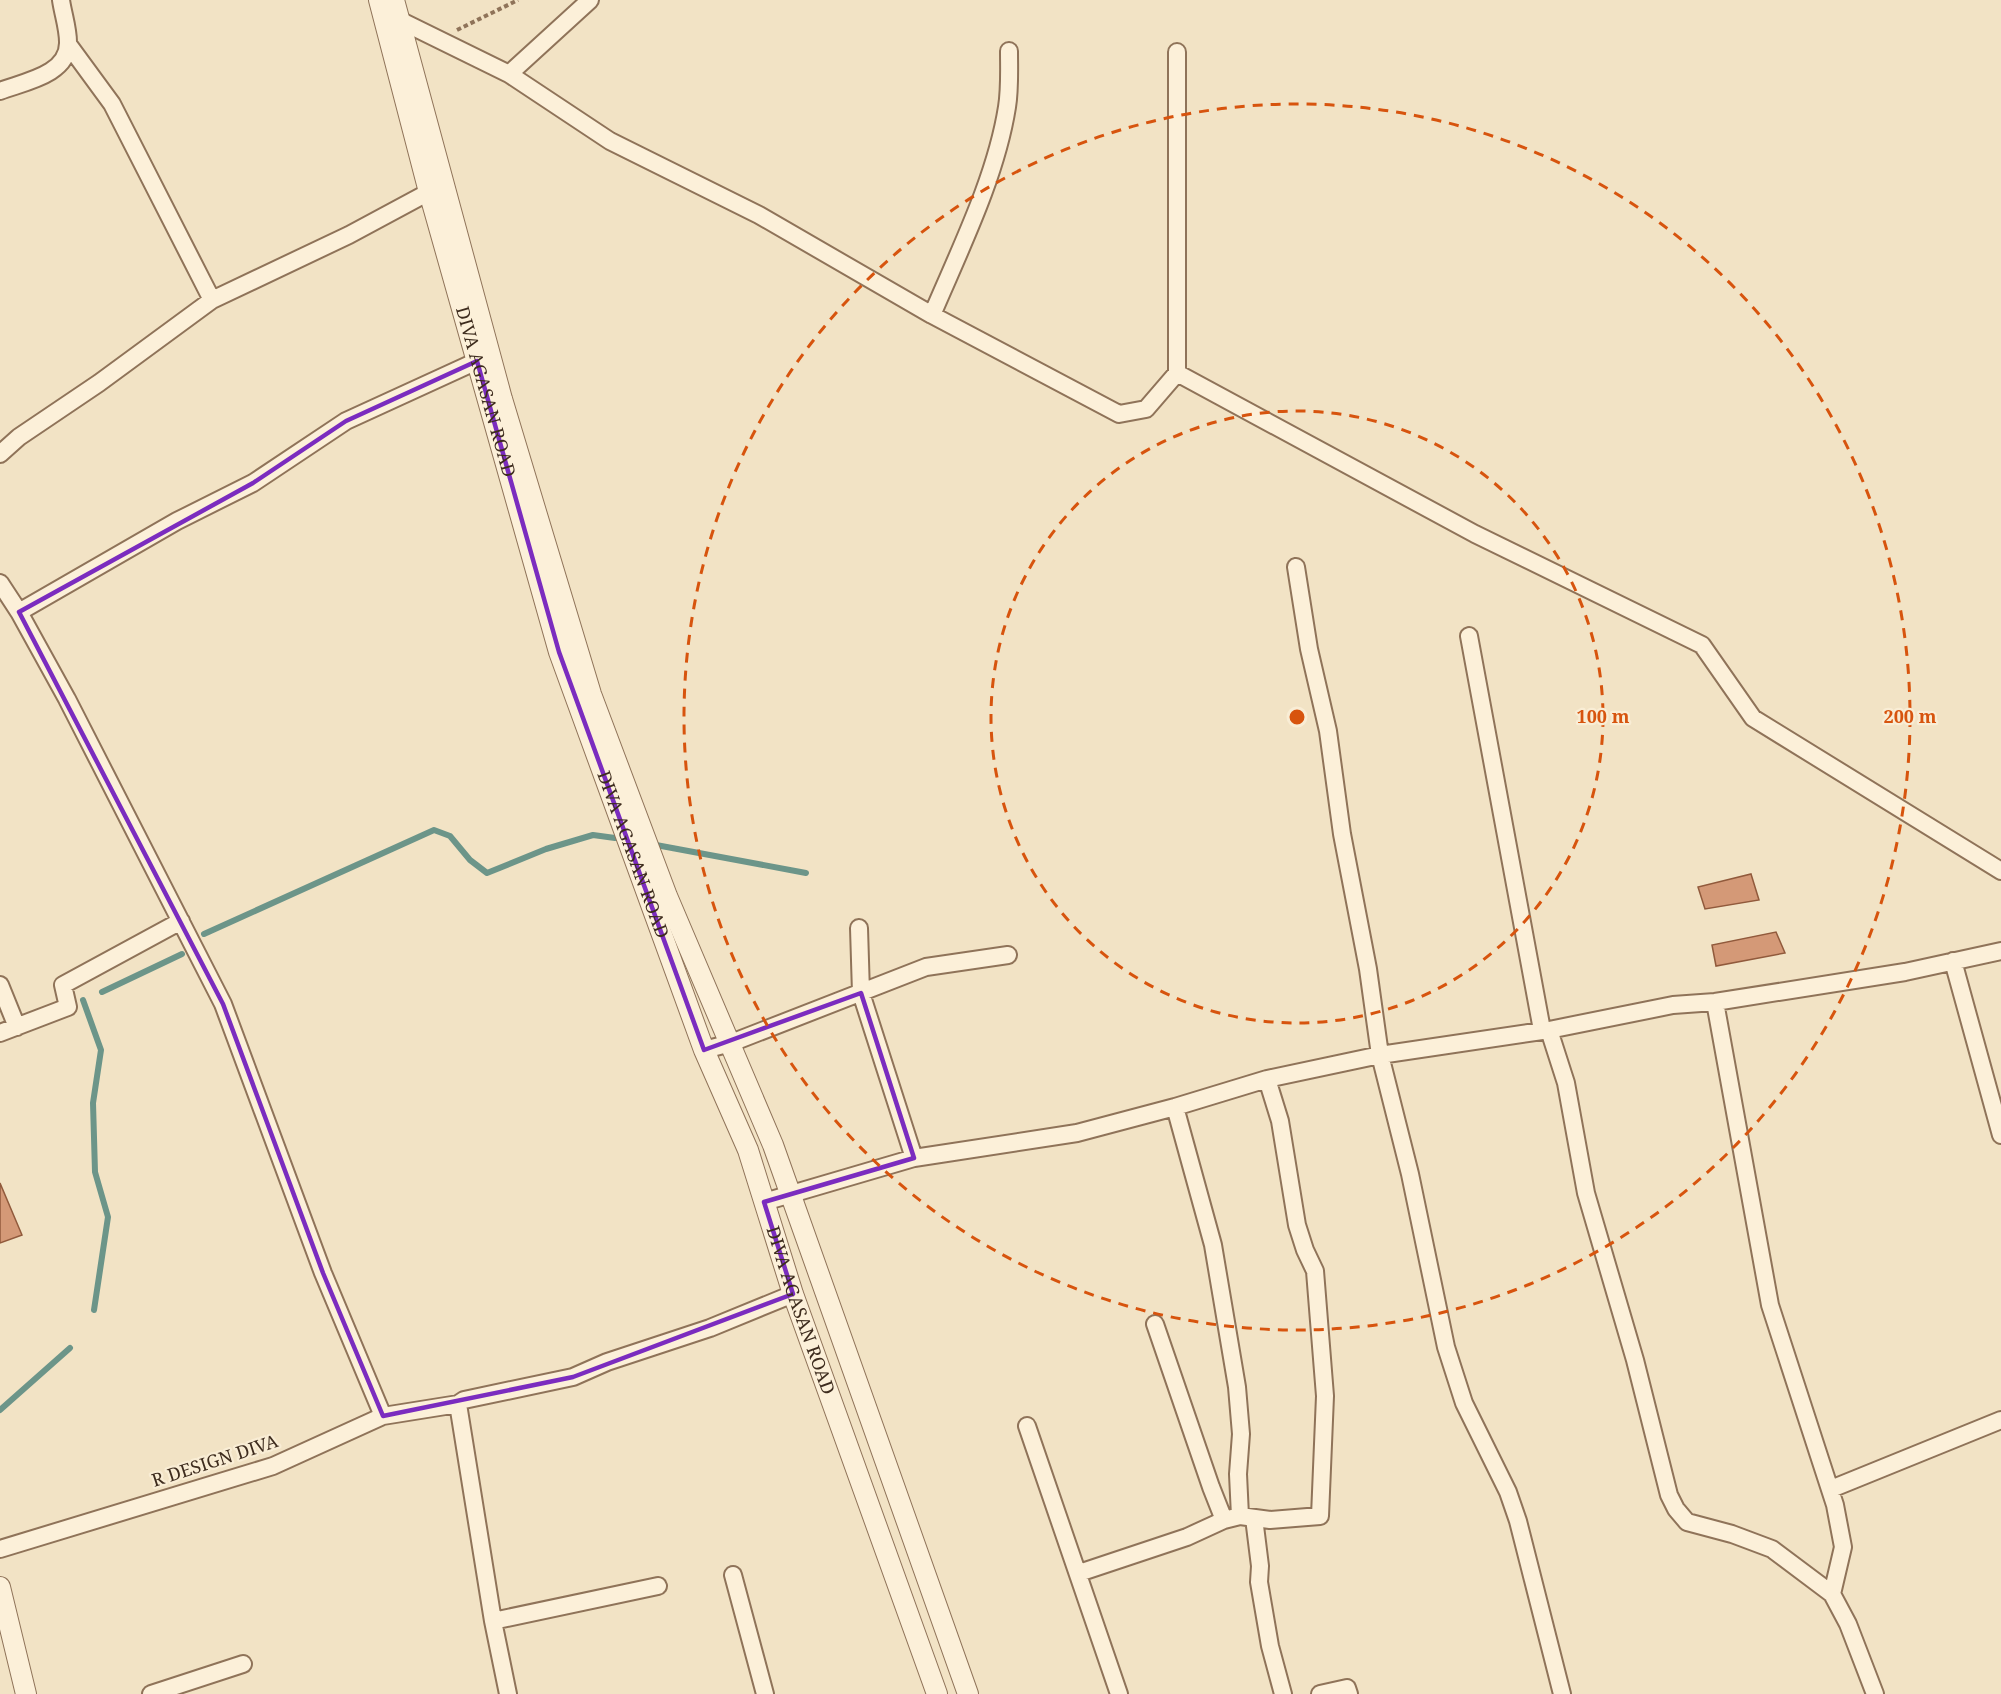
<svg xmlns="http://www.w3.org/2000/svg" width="2001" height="1694" font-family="'Noto Serif',serif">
  <rect width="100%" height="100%" fill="#f2e3c5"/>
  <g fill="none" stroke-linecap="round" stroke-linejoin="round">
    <path stroke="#6c9589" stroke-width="6" d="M 656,845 L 806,873
      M 204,934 L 434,830 L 450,836 L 470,860 L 487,873 L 546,849 L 593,835 L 615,838
      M 102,992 L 182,954
      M 83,1000 L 101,1050 L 93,1103 L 95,1172 L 108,1217 L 94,1310
      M 0,1410 L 70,1348"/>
  </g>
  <path fill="#d49977" stroke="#915a3c" stroke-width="1.5" d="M 1751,874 L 1759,900 L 1705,909 L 1698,887 Z
    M 1776,932 L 1785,953 L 1716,966 L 1712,945 Z
    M 0,1183 L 22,1235 L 0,1243 Z"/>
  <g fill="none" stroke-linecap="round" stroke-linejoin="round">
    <defs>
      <path id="minor" d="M 393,17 L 509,74 L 610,141 L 759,215 L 932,315 L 1119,414 L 1146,409 L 1177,373 L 1475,534 L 1702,645 L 1753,718 L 2001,871
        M 68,44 L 112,104 L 212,300
        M 509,74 L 590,0
        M 0,91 C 23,82 69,75 68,42 C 68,28 63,14 61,0
        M 932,315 C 960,249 996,177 1007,107 C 1010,89 1009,69 1009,51
        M 1177,373 L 1177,52
        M 0,454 L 19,437 L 99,383 L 212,300 L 349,235 L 429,192
        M 1296,567 L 1309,649 L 1328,731 L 1342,834 L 1368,969 L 1380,1055 L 1410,1174 L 1446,1347 L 1464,1403 L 1508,1492 L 1518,1521 L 1562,1694
        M 0,583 L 19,612 L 67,699 L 223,1004 L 323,1273 L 383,1416 L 273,1466 L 0,1549
        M 19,612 L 177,521 L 253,483 L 346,421 L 477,361
        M 1469,636 L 1542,1030
        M 859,928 L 861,993 L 914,1158
        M 1953,961 L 2001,1135
        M 0,985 L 17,1027
        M 1715,1002 L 1770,1305 L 1835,1505 L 1843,1547 L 1832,1594 L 1848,1624 L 1875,1694
        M 1549,1030 L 1566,1083 L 1586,1193 L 1635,1360 L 1669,1495 L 1676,1509 L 1687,1522 L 1732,1534 L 1772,1549 L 1832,1594
        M 0,1033 L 68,1007 L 63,985 L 181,921
        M 704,1050 L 731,1043 L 926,967 L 1008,955
        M 1175,1107 L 1213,1245 L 1237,1387 L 1241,1434 L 1238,1474 L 1240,1516
        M 764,1202 L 914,1158 L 1077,1133 L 1175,1107 L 1267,1079 L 1380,1055 L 1549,1030 L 1673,1005 L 1715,1002 L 1905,972 L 2001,951
        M 1155,1324 L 1211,1487 L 1224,1520
        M 458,1404 L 493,1621 L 508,1694
        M 383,1416 L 458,1404 L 464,1400 L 573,1377 L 607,1362 L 710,1328 L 793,1294
        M 1027,1426 L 1119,1694
        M 1831,1489 L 2001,1420
        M 1254,1518 L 1260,1566 L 1259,1582 L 1270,1646 L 1283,1694
        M 1079,1573 L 1187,1537 L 1224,1520 L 1240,1516 L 1270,1520 L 1320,1516 L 1325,1396 L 1315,1271 L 1305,1250 L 1297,1225 L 1280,1121 L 1267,1079
        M 733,1575 L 765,1694
        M 493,1621 L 658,1586
        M 151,1694 L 243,1664
        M 1320,1694 L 1347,1688 L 1349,1694"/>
      <g id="tertiary">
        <path id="s1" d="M 379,0 L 429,192 L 559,652 L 704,1050 L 748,1150 L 793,1294 L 937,1694"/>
        <path d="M 394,0 L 502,399 L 591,694 L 667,896 L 773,1145 L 968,1694"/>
        <path d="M 0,1587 L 26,1694"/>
      </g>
    </defs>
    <use href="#minor" stroke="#8f7359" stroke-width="20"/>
    <use href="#tertiary" stroke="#8f7359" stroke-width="22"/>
    <path stroke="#8f7359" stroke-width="4" stroke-dasharray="4.5 3" stroke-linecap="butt" d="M 457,30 L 518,0"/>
    <use href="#minor" stroke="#fcf0d9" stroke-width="16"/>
    <use href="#tertiary" stroke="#fcf0d9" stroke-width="20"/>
  </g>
  <path fill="none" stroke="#7b2cbf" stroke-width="4.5" stroke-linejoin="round" d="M 477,361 L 559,652 L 704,1050 L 861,993 L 914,1158 L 764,1202 L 793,1294 L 573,1377 L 383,1416 L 323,1273 L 223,1004 L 19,612 L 253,483 L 346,421 Z"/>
  <g fill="none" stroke="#d7540e" stroke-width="3" stroke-dasharray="10 8">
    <circle cx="1297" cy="717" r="306"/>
    <circle cx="1297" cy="717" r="613"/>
  </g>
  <g text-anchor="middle" stroke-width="4.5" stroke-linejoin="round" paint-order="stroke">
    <g font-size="18" fill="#3e2c1e" stroke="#f9edd5">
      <text dy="6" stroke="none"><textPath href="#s1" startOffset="406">DIVA AGASAN ROAD</textPath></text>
      <text dy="6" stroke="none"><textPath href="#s1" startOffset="892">DIVA AGASAN ROAD</textPath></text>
      <text dy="6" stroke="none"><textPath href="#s1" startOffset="1378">DIVA AGASAN ROAD</textPath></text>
      <text transform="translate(215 1461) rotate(-18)" y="6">R DESIGN DIVA</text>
    </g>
  </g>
  <circle cx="1297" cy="717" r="9" fill="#d7540e" stroke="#f9edd5" stroke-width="3"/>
  <g font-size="18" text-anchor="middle" font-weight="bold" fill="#d7540e" stroke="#f9edd5" stroke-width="4.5" stroke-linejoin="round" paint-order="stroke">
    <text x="1603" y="723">100 m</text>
    <text x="1910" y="723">200 m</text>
  </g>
</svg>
